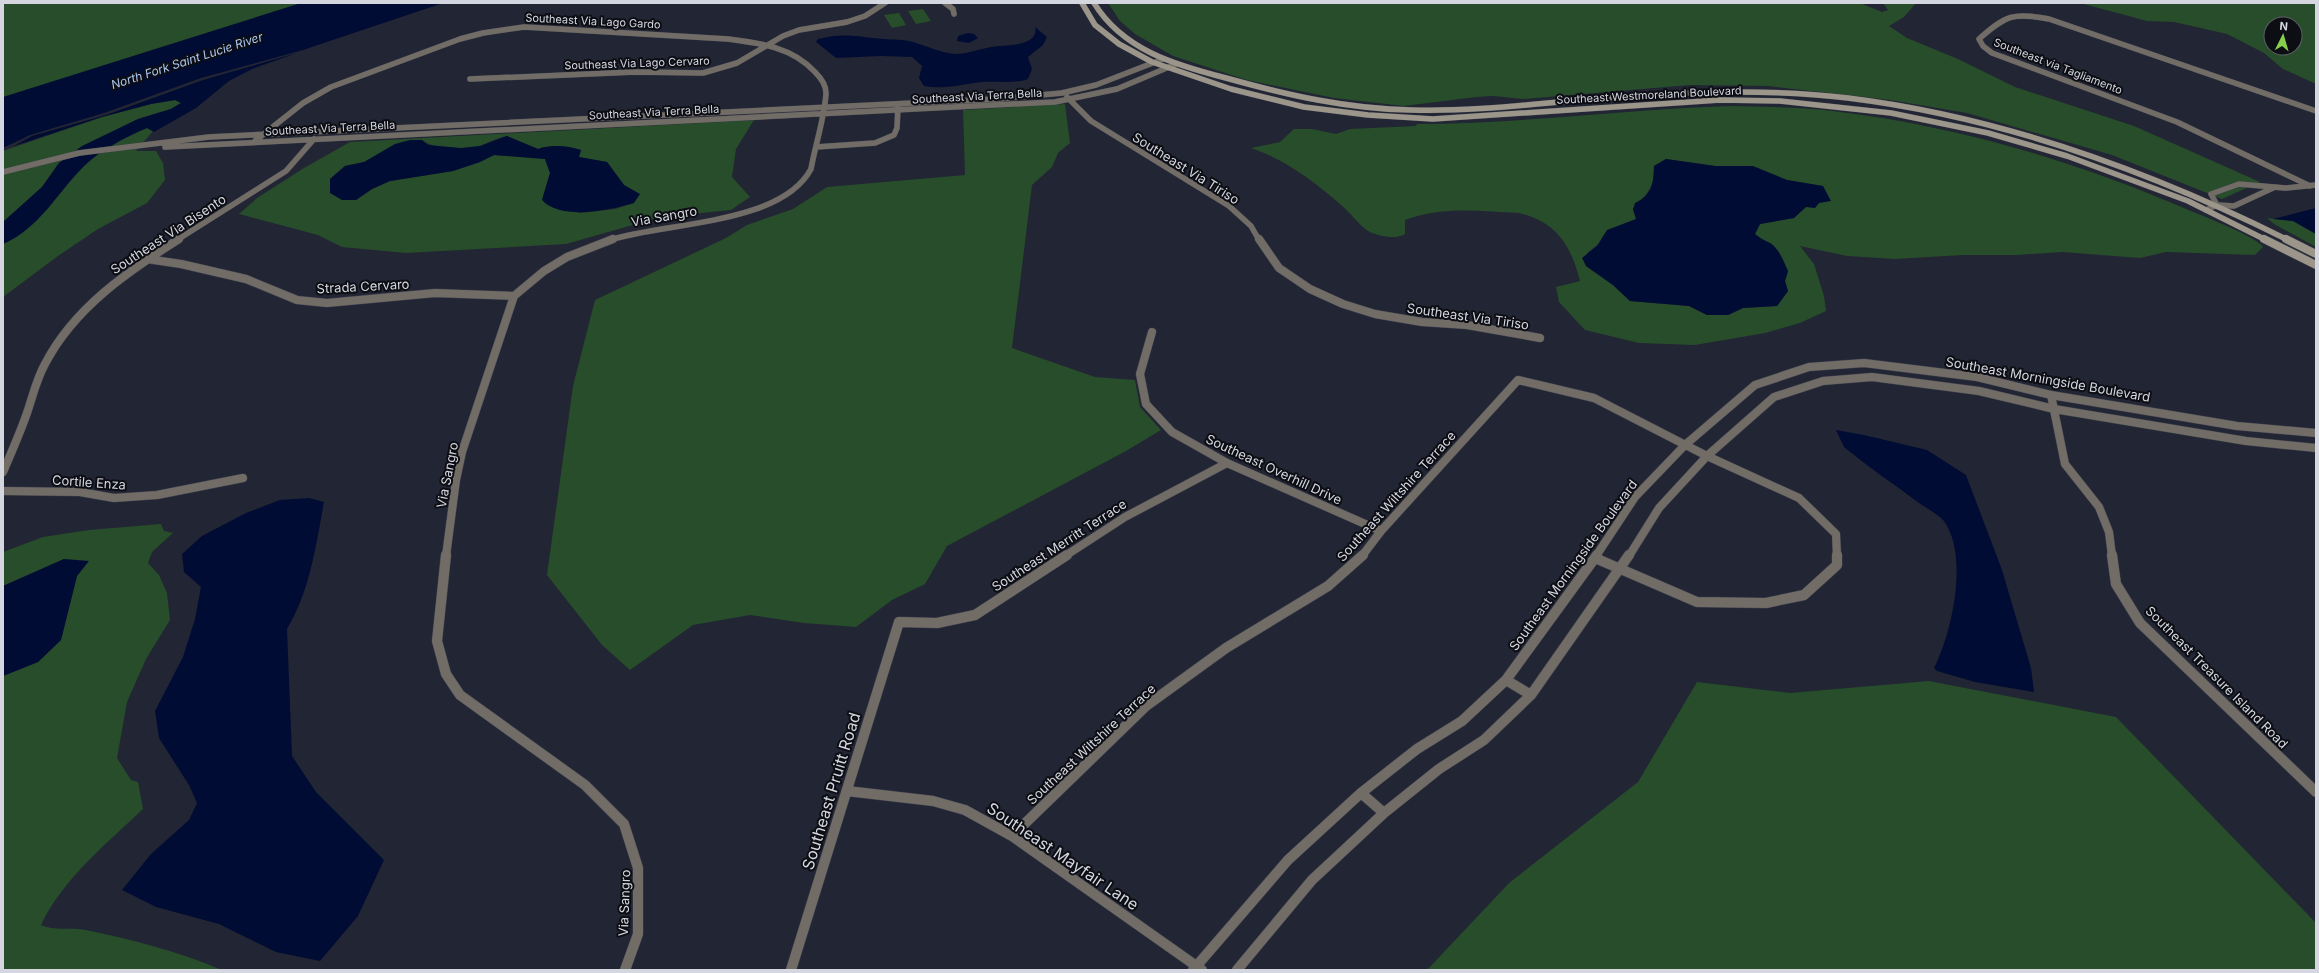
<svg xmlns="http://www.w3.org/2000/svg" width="2319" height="973" font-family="Inter,sans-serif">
  <rect width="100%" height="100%" fill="#222533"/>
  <path fill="#274d2b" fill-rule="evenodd" d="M 3,3 L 346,3 L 3,113 Z
    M 1108,3 L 1860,3 L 1882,12 L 1888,10 L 1883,3 L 1916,3 L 1904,17 L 1889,26 L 1907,38 L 1958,59 L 2015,87 L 2134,126 L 2260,182 L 2222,199 L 2112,155 L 1967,113 L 1890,100 L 1820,92 L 1768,86 L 1690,85 L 1523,99 L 1493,96 L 1476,97 L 1404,106 L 1334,98 L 1247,80 L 1173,56 L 1135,34 L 1120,21 Z
    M 2080,3 L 2316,3 L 2316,84 L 2283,69 L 2264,53 L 2227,34 L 2174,22 L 2147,21 ZM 2271,24 L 2295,24 L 2295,48 L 2271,48 Z
    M 923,9 L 931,21 L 916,24 L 908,11 Z
    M 899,13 L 906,25 L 892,28 L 884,15 Z
    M 175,100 L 181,103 L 171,109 L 138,119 L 59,163 L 42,187 L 3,222 L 3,151 L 102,117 L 151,104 Z
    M 1065,104 L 1070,143 L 1058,153 L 1052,167 L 1032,185 L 1012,348 L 1095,377 L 1135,380 L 1140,407 L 1161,430 L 1126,451 L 947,546 L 925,584 L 892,600 L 856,627 L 804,623 L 750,615 L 693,625 L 630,670 L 602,645 L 547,575 L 573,386 L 595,300 L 726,238 L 747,225 L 793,209 L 827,187 L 965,175 L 963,110 Z
    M 1731,106 C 1765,107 1799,107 1833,111 C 1957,126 2076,161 2191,211 C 2205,217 2255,236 2263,247 L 2255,255 L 2166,252 L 2140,258 L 2062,252 L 2017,255 L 1963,255 L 1895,259 L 1847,256 L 1800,246 L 1814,264 L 1824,296 L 1826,311 L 1800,323 L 1765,333 L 1695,345 L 1639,343 L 1585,330 L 1559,302 L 1556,287 L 1580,281 C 1571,245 1556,222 1519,213 C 1480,211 1441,206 1405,220 L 1405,234 C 1396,240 1379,236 1370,232 C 1360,227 1350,212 1341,205 C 1314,181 1286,160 1251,148 L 1280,142 L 1294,129 L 1312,129 L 1336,134 L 1350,129 L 1416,126 L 1417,124 C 1522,124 1626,109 1731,106 ZM 1666,159 L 1715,166 L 1735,166 L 1787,180 L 1823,186 L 1827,200 L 1806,207 L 1794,218 L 1760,224 L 1755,234 L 1778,251 L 1788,271 L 1785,281 L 1788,291 L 1777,306 L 1743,308 L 1728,315 L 1707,315 L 1689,306 L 1630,301 L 1613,285 L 1586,266 L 1587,253 L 1624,224 L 1636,219 L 1633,209 C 1646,196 1656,185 1654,166 Z
    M 754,120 L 736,149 L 732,177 L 750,197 L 731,210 L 661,217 L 566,244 L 406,253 L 342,247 L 318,235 L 239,214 L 257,198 L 304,168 L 350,142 ZM 507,136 L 538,149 C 553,144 566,146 581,150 L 579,157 L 607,162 L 624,185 L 634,203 L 615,209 L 580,213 L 542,200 L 550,173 L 545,159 L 494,155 L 480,162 L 453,171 L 390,181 L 372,189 L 356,200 L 330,179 L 345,166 L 364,162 L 422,140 C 435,150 465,151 480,146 C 490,142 497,138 507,136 Z
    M 147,128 L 153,131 L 136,151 L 156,151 L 163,163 L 165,180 L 147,203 L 98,229 L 58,256 L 3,297 L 3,244 C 37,229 58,191 84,166 C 101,150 126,137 147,128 Z
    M 2267,218 L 2293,221 L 2316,234 L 2316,247 L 2274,224 Z
    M 161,524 L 164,531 L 173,533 L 152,552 L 148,563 L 159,575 L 167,593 L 170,620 L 146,659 L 127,702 L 117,758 L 131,780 L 138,782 L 143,809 C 107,843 62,880 41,925 C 53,931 72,927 86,930 C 133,940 178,951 222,970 L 3,970 L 3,676 L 38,662 L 61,640 L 77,576 L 64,559 L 3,586 L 3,552 L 43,537 L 89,530 Z
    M 1929,681 L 2116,717 L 2316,923 L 2316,970 L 1427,970 L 1509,883 L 1638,782 L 1697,682 L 1790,693 Z"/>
  <path fill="#000c33" d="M 301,3 L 443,3 L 303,50 L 201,78 L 104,113 L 30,135 L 3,148 L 3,97 Z
    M 1035,27 L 1047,37 L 1043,45 L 1028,57 L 1032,69 L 1028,79 C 1014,84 998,81 982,82 C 963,84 944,90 924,86 L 919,78 L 922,66 L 912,57 L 881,56 L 836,58 L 816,42 L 818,39 C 844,32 858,37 884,39 C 892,40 901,39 909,41 C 923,44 940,53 955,54 C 968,54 979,49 991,47 C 1003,45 1040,47 1035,27 Z
    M 968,33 L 974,34 L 978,38 L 969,43 L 957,41 L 958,36 Z
    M 297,53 L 252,69 L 229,81 L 196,108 L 154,132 L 147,128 C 125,137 100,150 84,166 C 57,193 40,228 3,244 L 3,222 L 42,187 L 59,163 L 82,146 L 138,119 L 171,109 L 181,103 L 175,100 L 151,104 L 102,117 L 14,146 L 32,136 L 106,115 L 203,80 Z
    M 507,136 L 538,149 C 553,144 566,146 581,150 L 579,157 L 607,162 L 624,185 L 640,194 L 634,203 C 610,210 561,221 542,200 L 550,173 L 545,159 L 494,155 L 480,162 L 453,171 L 390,181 L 372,189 L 356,200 L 342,200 L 330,193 L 330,179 L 345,166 L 364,162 L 395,144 L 410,140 L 422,140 L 428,145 L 461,148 L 480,146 Z
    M 1666,159 L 1715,166 L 1753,166 L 1787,180 L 1823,186 L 1831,201 L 1819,203 L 1815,208 L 1806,207 L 1794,218 L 1760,224 L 1755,234 C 1760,238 1762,239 1768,242 C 1778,246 1784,262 1788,271 L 1785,281 L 1788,291 L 1777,306 L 1743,308 L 1728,315 L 1707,315 L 1689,306 L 1630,301 L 1613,285 L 1586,266 L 1582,258 L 1597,246 L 1607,230 L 1636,219 L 1633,209 L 1635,203 C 1654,194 1653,182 1654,166 Z
    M 2316,208 L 2316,234 L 2293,221 L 2273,219 Z
    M 1836,430 L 1864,435 L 1927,450 L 1966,475 L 2002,570 L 2031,668 L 2034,692 L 1975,682 L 1937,671 L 1934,668 C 1952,633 1969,556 1944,521 C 1938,514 1926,508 1919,503 C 1894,484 1868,467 1844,447 Z
    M 309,498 L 324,502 C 316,545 310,591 287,629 L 292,756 L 316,792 L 384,860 L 358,916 L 320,961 L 276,952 L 219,924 L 156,907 L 122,890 L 151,854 L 189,820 L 197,803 L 189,785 L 159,738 L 155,711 L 183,657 L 195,619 L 201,587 L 184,572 L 182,554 L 202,536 L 246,513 L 280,500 Z
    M 64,559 L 89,561 L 77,576 L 61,640 L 38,662 L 3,676 L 3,586 Z"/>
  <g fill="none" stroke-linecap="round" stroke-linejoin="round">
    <defs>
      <path id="street-far2" d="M 945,3 L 953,9 L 954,14
        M 470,79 L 635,72 L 703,73 L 737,63 L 783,36 L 799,30 L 847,22 L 865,16 L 885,3
        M 1067,97 L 1091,121 L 1229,206 L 1251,226 L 1259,240
        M 255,141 L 303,103 L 331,87 L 460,39 L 483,33 L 524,27 L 728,39 C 760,43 792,47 815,72 C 820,77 826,85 826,93 C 825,116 815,146 811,169 C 781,225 666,222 610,240
        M 165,147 L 1055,102 L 1117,89 L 1176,64
        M 816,147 L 875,143 L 894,135 L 897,128 L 898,106
        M 3,172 L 79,153 L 209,137 L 997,99 L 1062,93 L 1096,85 L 1163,59
        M 2310,186 L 2177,122 L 1992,53 L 1983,46 L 1979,39 C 2006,15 2014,12 2049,19 L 2316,111
        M 2217,205 L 2211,194 L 2239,184 L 2285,188 L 2316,185
        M 2206,210 L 2217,205 L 2234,206 L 2275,187
        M 177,240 L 286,171 L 314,139"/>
      <path id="street-far1" d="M 1259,239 L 1279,268 L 1310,289 L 1343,304 L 1375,314 L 1422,322 L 1467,325 L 1540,338
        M 147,259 L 181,264 L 246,279 L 297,300 L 327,303 L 435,293 L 514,296
        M 1152,332 L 1140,374 L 1146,404 L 1172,432 L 1227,463 L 1381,531
        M 2051,395 L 2065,464 L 2099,507 L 2109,532 L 2112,556
        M 3,472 C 12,451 21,431 28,410 C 33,395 37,378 45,364 C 74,308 127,272 179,239
        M 3,491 L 80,492 L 114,498 L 157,495 L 243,478
        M 446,556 L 456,480 L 462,452 L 514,296 L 544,271 L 567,257 L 613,239
        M 1065,556 L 1125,517 L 1227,463
        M 1362,556 L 1381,531 L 1518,380 L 1594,398 L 1707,456 L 1799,498 L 1836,534 L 1837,556
        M 1596,556 L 1635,497 L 1685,445 L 1755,385 L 1809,367 L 1864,363 L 1977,377 L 2051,395 L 2237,426 L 2316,433
        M 1629,556 L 1659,508 L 1707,456 L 1774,397 L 1823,381 L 1872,377 L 1979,391 L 2054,409 L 2246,441 L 2316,448"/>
      <path id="street" d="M 446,555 L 437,641 L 446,674 L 460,695 L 585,785 L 624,824 L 638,868 L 638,934 L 625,970
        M 2112,555 L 2116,584 L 2140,623 L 2316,792
        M 1595,558 L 1697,602 L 1766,603 L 1804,595 L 1837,565 L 1837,555
        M 1506,680 L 1531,695
        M 847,791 L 933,801 L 965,810 L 1012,836 L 1202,970
        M 1361,793 L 1384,813
        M 1012,836 L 1146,706 L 1226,648 L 1328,586 L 1363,555
        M 791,970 L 899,622 L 937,623 L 975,615 L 1067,555
        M 1193,970 L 1288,860 L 1361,793 L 1417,749 L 1462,721 L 1506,680 L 1597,555
        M 1237,970 L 1312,880 L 1384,813 L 1439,769 L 1484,740 L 1531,695 L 1629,555"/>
      <path id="secondary-far1" d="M 1082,3 L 1095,25 L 1119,44 L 1152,62 L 1231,89 L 1304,107 L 1368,115 L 1433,119 L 1720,100 L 1780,101 L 1891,113 L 1988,133 L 2067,156 L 2188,201 L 2266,240
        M 1094,3 C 1123,50 1175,65 1226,78 C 1287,95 1348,109 1411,110 C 1471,112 1532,104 1592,99 C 1677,92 1763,88 1848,98 C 2002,117 2150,171 2288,240"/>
      <path id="secondary" d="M 2264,239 L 2316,265
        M 2286,239 L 2316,254"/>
    </defs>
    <use href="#street-far2" stroke="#3f414f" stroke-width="6"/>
    <use href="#street-far1" stroke="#3f414f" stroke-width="9"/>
    <use href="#street" stroke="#3f414f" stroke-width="11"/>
    <use href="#secondary-far1" stroke="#3f414f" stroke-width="6"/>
    <use href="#secondary" stroke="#3f414f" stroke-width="9"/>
    <use href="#street-far2" stroke="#716c65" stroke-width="5.5"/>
    <use href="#street-far1" stroke="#716c65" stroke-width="8"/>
    <use href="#street" stroke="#716c65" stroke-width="10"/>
    <use href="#secondary-far1" stroke="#9b958a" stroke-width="5.5"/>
    <use href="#secondary" stroke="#9b958a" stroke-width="8"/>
  </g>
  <g text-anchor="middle" stroke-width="4" stroke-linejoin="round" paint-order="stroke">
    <g font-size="11" fill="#d5d7e0" stroke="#0d0e14">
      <text transform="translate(593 21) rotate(3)" y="4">Southeast Via Lago Gardo</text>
      <text transform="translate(637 63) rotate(-2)" y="4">Southeast Via Lago Cervaro</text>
      <text transform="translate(2058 66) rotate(21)" y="4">Southeast via Tagliamento</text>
      <text transform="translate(1649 95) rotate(-3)" y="4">Southeast Westmoreland Boulevard</text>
      <text transform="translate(977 96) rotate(-3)" y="4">Southeast Via Terra Bella</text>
      <text transform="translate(654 112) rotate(-3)" y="4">Southeast Via Terra Bella</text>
      <text transform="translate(330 128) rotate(-3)" y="4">Southeast Via Terra Bella</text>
    </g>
    <g font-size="12" font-style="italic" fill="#acc8f2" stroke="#0d0e14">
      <text transform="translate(187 61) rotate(-18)" y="4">North Fork Saint Lucie River</text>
    </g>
    <g font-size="13" fill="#d5d7e0" stroke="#0d0e14">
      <text transform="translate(1186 168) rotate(32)" y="5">Southeast Via Tiriso</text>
      <text transform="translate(664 216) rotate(-10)" y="5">Via Sangro</text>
      <text transform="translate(168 234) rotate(-33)" y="5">Southeast Via Bisento</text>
      <text transform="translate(363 286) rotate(-3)" y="5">Strada Cervaro</text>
      <text transform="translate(1468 316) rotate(8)" y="5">Southeast Via Tiriso</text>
      <text transform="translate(2048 379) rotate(10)" y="5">Southeast Morningside Boulevard</text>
      <text transform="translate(1274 469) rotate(25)" y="5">Southeast Overhill Drive</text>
      <text transform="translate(447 475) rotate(-79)" y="5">Via Sangro</text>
      <text transform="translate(89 482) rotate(4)" y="5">Cortile Enza</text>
      <text transform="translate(1396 496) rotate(-48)" y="5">Southeast Wiltshire Terrace</text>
      <text transform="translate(1059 545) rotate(-33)" y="5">Southeast Merritt Terrace</text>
      <text transform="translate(1573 565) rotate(-54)" y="5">Southeast Morningside Boulevard</text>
      <text transform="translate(2217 677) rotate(45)" y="5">Southeast Treasure Island Road</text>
      <text transform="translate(1091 744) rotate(-43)" y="5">Southeast Wiltshire Terrace</text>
      <text transform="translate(624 903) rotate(-88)" y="5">Via Sangro</text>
    </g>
    <g font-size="16" fill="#d5d7e0" stroke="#0d0e14">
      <text transform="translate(831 791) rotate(-73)" y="6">Southeast Pruitt Road</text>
      <text transform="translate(1063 856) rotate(34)" y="6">Southeast Mayfair Lane</text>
    </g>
  </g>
  <rect width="2319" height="973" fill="none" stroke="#d5d7e0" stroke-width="8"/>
  <g transform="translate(2283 36) rotate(5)"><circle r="19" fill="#0d0e14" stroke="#5d5e66"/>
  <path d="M0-3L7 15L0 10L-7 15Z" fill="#85cf4c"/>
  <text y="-6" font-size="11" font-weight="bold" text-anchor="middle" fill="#d5d7e0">N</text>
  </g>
</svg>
